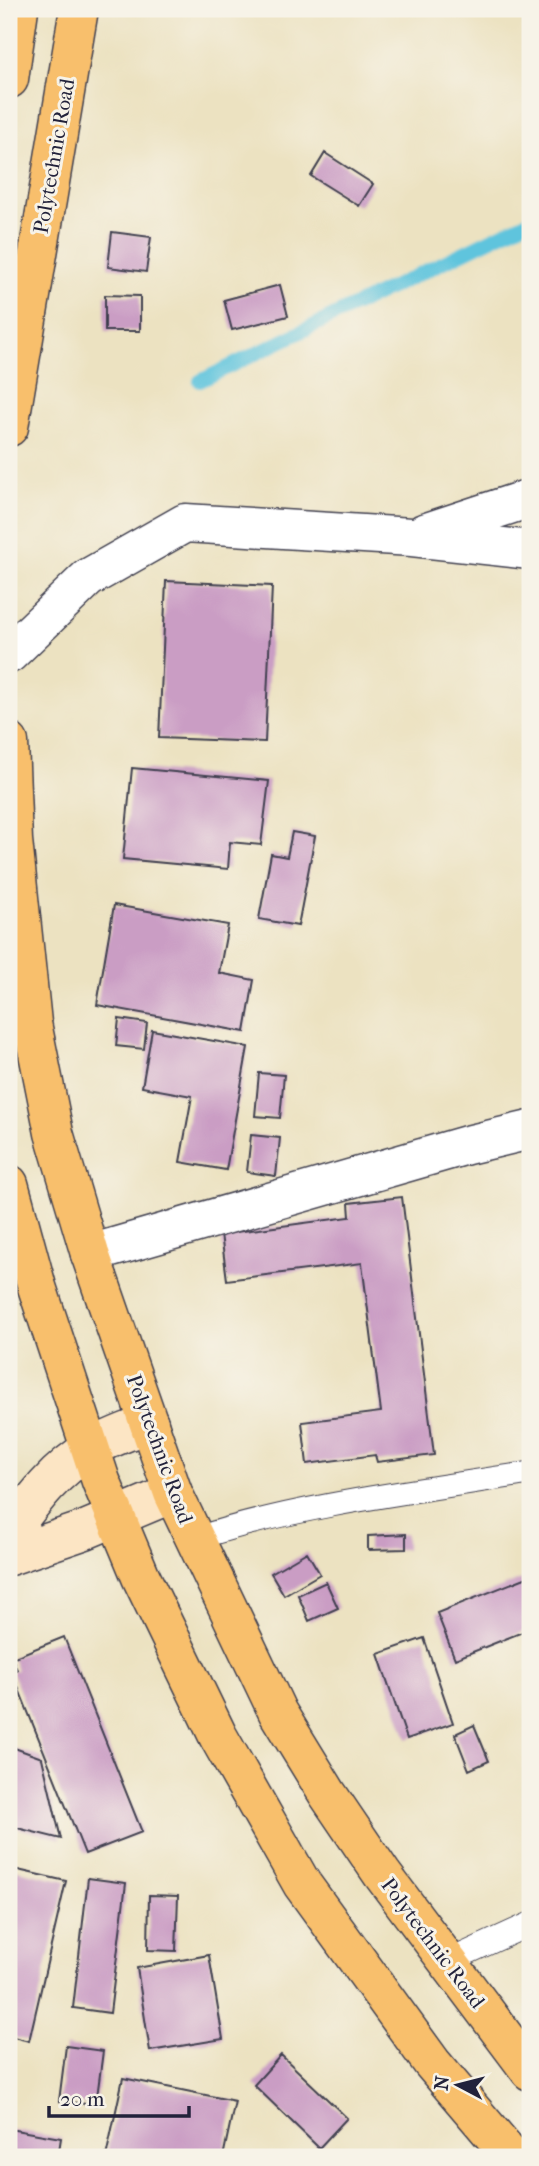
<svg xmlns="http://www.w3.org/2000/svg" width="539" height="2166" font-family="'IM FELL French Canon',serif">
  <rect width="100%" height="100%" fill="#f7f3e8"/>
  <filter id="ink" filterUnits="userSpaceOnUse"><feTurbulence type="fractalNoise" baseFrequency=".0143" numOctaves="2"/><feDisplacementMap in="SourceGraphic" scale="14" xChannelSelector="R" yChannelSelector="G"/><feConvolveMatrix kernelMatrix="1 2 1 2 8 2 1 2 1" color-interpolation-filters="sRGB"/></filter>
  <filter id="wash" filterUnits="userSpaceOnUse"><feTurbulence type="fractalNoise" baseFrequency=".00686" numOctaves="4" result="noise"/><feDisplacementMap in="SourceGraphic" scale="28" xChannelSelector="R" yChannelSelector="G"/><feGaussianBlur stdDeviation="1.57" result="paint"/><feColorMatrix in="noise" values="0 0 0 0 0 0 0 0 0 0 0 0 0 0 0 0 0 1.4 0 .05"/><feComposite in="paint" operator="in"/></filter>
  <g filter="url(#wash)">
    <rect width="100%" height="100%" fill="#ece2c1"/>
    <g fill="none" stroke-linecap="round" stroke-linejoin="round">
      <path stroke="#5fc4dd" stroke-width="14" d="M 200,381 L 530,220"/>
    </g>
    <g id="blocks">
      <path fill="#ca9dc4" d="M 325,153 L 373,184 L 359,206 L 311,176 Z
        M 112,232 L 151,237 L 146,272 L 108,267 Z
        M 280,285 L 288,316 L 232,330 L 224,300 Z
        M 105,295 L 140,296 L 140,331 L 105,331 Z
        M 166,581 L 272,586 L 265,742 L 159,738 Z
        M 132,768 L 269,781 L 261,845 L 230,842 L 228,869 L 123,859 Z
        M 292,832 L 315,836 L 298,926 L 259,919 L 271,854 L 287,857 Z
        M 114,905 L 228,925 L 219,973 L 254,980 L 245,1032 L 97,1005 Z
        M 119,1019 L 147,1023 L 144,1049 L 116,1046 Z
        M 152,1030 L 248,1047 L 226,1170 L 180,1162 L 192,1096 L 142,1087 Z
        M 259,1073 L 284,1075 L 280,1118 L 255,1116 Z
        M 251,1135 L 280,1138 L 276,1176 L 247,1172 Z
        M 402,1197 L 434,1455 L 377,1462 L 375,1455 L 307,1464 L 302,1422 L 381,1412 L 362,1263 L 227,1280 L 221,1234 L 350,1217 L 349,1203 Z
        M 406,1534 L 406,1549 L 368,1550 L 368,1536 Z
        M 307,1552 L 320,1574 L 284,1595 L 271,1573 Z
        M 530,1576 L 530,1629 L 455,1659 L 437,1613 Z
        M 326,1582 L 338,1608 L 309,1621 L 298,1595 Z
        M 64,1637 L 142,1832 L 85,1854 L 12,1672 L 17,1670 L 12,1658 Z
        M 424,1638 L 453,1723 L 407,1739 L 378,1654 Z
        M 474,1725 L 489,1761 L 469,1770 L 455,1734 Z
        M 9,1746 L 42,1758 L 61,1839 L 9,1826 Z
        M 9,1868 L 66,1881 L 29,2041 L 9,2036 Z
        M 88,1878 L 126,1883 L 110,2013 L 73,2008 Z
        M 149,1895 L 178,1896 L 176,1951 L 148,1950 Z
        M 209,1955 L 223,2039 L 150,2051 L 137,1968 Z
        M 66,2046 L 103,2051 L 96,2105 L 59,2101 Z
        M 281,2055 L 347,2118 L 319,2148 L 254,2085 Z
        M 123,2078 L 235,2101 L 223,2157 L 106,2157 Z
        M 9,2129 L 61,2138 L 58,2157 L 9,2157 Z"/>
    </g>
  </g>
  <g filter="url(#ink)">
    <use href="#blocks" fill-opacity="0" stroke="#403f4f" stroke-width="2"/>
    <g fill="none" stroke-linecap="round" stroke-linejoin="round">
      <defs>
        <path id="lane" d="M 194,1539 C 303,1504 417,1491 530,1473
          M 447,1962 L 530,1924"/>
        <path id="street" d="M 424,533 L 530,498
          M 9,654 L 88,578 L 185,523 L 412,537 L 530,550
          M 90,1254 L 467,1145 L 530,1130"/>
        <path id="secondary" d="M 9,1533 C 32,1502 55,1470 89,1450 C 107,1438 130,1431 149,1423
          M 9,1556 L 85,1530 L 173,1493"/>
        <path id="primary" d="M 9,79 L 19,9
          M 9,427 L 79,9
          M 9,742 L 13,840 L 32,1023 L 54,1133 L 90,1254 L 173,1493 L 278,1713 L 327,1793 L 382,1874 L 530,2071
          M 9,1184 L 37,1287 L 101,1481 L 141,1577 L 218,1736 L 302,1884 L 432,2063 L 512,2157"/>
      </defs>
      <use href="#lane" stroke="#403f4f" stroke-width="25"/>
      <use href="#street" stroke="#403f4f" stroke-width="41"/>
      <use href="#secondary" stroke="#403f4f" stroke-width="41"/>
      <use href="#primary" stroke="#403f4f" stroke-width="41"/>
      <use href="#lane" stroke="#fff" stroke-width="23"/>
      <use href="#street" stroke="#fff" stroke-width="38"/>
      <use href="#secondary" stroke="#fce5c4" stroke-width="38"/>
      <use href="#primary" stroke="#f8bf6c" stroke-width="38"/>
    </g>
  </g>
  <g text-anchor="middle" stroke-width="6" stroke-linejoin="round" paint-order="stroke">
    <g font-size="21" fill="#22223b" stroke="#f7f3e8">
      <text transform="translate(54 156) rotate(-80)" y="7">Polytechnic Road</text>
      <text transform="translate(160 1449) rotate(70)" y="7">Polytechnic Road</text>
      <text transform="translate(433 1943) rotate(53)" y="7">Polytechnic Road</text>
    </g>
  </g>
  <rect width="539" height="2166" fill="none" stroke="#f7f3e8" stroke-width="35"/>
  <g transform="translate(458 2085) rotate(277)" stroke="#f7f3e8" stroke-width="5" paint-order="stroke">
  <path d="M0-5L12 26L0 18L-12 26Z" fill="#22223b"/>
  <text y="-10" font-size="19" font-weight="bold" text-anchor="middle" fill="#22223b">N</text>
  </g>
  <path d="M49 2106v10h140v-10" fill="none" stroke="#22223b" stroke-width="3.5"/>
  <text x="60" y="2106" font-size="21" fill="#22223b" stroke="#f7f3e8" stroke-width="5" paint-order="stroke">20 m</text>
</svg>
